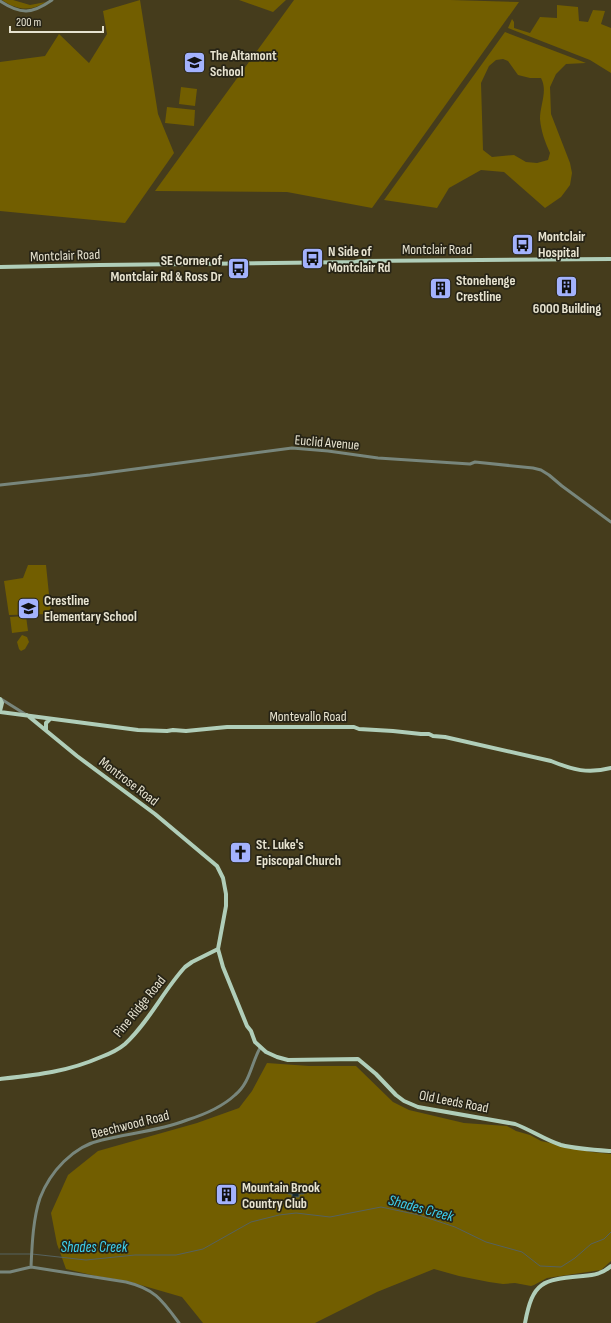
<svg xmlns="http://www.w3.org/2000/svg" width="611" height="1323" font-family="'Sofia Sans Condensed',sans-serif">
  <rect width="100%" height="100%" fill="#453c1c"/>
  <path fill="#725e00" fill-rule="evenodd" d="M 2,0 L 13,0 L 30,5 L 46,2 C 30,12 17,10 2,0 Z
    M 140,0 L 158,114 L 174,153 L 125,223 L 0,211 L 0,62 L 45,56 L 59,34 L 89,63 L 107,34 L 103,11 Z
    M 239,0 L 286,0 L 273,12 Z
    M 294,0 L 451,0 L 519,2 L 372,208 L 287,192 L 155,191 Z
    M 557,5 L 578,7 L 579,21 L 588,22 L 593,10 L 605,11 L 601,24 L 611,28 L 611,73 L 590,60 L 508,28 L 512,19 L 514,22 L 514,28 L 530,33 L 540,17 L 557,18 Z
    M 505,32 L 586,63 L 566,64 L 556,74 L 550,87 L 551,114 L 570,163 L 572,173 L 570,185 L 561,197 L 545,208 L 504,172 L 481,170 L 449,188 L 437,208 L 384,200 ZM 503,59 L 508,61 L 518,75 L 530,78 L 541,78 C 548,91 540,105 540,119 C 541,131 545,142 550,153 L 548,160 L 537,163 L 526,162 L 514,155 L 492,157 L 483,150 L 481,83 L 489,66 L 496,60 Z
    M 181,87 L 197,89 L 195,106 L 179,104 Z
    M 167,107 L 195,110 L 194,126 L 165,123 Z
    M 28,565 L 46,565 L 51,614 L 9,615 L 4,581 L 23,578 Z
    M 26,616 L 28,631 L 12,633 L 10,617 Z
    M 22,635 L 27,637 L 29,642 L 25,649 L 21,651 L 19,649 L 17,642 Z
    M 267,1063 L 309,1066 L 356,1066 L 393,1102 L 409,1110 L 464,1123 L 507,1126 L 516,1131 L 530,1135 L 541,1141 L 591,1152 L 611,1154 L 611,1261 L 601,1270 L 547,1278 L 534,1285 L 531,1286 L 515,1283 L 503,1284 L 489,1282 L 459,1276 L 434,1269 L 377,1292 L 315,1323 L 203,1323 L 182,1297 L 127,1281 L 96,1276 L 66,1269 L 57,1244 L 51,1213 L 68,1175 L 98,1151 L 197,1123 L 239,1108 L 252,1091 Z"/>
  <path fill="#182b2f" stroke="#56625f" d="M 292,1186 L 298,1186 L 298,1188 L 304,1188 L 304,1194 L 299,1194 L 299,1197 L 292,1197 L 292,1194 L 288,1194 L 287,1189 L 292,1189 Z"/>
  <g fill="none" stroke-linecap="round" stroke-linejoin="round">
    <path stroke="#56625f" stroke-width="1" d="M 0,1254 L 32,1254 L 86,1260 L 135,1255 L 176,1255 L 203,1249 L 251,1222 L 279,1215 L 296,1213 L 330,1217 L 381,1207 L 419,1215 L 455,1227 L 486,1242 L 522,1252 L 540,1266 L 561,1267 L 575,1258 L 591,1244 L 604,1239 L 611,1232"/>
    <path stroke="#78867c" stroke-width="3" d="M 0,1 C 21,15 32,14 52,0
      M 0,485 L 90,475 L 292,448 L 328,451 L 378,458 L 470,464 L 475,462 L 533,468 L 541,470 L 549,475 L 562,486 L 611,522
      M 1,699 L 25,714
      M 31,1267 C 32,1245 33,1219 40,1198 C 50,1172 73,1146 102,1140 C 130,1133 159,1131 187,1120 C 203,1115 222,1107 235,1095 C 250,1083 251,1064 260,1048
      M 0,1272 L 10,1272 L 31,1267 L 126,1282 C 155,1289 162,1300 179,1323"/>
    <path stroke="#b0ceb9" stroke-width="4" d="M 0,267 L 100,265 L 355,262 L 360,261 L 611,259
      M 0,699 L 2,703 L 0,711
      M 0,712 L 138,730 L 167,731 L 173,730 L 186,731 L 227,727 L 354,727 L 359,729 L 393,731 L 421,734 L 429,734 L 433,736 L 445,737 L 551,761 C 573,770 588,774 611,768
      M 27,715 L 77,756 L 155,814 L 217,866 L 223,878 L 226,894 L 226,906 L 218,949 L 223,967 L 247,1026 L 251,1031 L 255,1042 L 266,1052 L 277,1057 L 288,1060 L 358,1059 L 376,1074 L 396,1095 L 404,1101 L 418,1107 L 515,1124 C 531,1130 545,1140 561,1145 C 577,1149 595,1150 611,1151
      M 46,730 L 46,723 L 50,719
      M 0,1079 C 36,1075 67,1072 101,1057 C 109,1054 118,1050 125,1044 C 149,1022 163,991 185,967 L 192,962 L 218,949
      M 525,1323 C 533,1280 543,1280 583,1276 C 594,1275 602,1274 611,1266"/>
  </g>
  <defs>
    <symbol id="school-square" viewBox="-11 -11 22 22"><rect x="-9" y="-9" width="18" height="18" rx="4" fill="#a3b2fd" stroke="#272416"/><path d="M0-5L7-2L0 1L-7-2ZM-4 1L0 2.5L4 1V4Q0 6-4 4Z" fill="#111"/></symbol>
    <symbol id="bus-square" viewBox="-11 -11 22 22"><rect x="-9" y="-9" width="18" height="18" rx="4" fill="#a3b2fd" stroke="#272416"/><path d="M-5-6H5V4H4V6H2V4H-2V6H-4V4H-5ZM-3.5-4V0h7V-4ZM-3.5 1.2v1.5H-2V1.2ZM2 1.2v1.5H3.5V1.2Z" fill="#111"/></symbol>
    <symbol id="building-square" viewBox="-11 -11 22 22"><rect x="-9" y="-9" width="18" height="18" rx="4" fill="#a3b2fd" stroke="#272416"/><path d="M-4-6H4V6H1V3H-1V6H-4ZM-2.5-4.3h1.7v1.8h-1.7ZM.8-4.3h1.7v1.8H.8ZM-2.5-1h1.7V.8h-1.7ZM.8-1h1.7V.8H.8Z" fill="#111"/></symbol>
    <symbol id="church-square" viewBox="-11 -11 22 22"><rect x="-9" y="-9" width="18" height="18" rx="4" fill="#a3b2fd" stroke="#272416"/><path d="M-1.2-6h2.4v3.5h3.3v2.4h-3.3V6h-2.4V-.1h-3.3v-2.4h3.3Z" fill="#111"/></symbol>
  </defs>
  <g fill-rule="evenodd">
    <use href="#school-square" x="182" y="50" width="25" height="25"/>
    <use href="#bus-square" x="510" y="232" width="25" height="25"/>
    <use href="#bus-square" x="300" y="246" width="25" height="25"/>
    <use href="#bus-square" x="226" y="256" width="25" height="25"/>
    <use href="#building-square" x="554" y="274" width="25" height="25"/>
    <use href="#building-square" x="428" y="276" width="25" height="25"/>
    <use href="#school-square" x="16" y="596" width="25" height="25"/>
    <use href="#church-square" x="228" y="840" width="25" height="25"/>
    <use href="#building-square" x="214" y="1182" width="25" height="25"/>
  </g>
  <g text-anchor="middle" stroke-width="3.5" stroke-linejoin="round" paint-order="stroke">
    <g font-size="14" font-weight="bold" fill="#e7e3d0" stroke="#272416" text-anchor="start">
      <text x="210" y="60">The Altamont<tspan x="210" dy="16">School</tspan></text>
      <text x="538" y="241">Montclair<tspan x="538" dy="16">Hospital</tspan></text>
      <text x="328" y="256">N Side of<tspan x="328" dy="16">Montclair Rd</tspan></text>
      <text x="222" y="265" text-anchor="end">SE Corner of<tspan x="222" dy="16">Montclair Rd &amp; Ross Dr</tspan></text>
      <text x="456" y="285">Stonehenge<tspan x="456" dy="16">Crestline</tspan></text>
      <text x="567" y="313" text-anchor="middle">6000 Building</text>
      <text x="44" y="605">Crestline<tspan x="44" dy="16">Elementary School</tspan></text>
      <text x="256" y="849">St. Luke's<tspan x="256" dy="16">Episcopal Church</tspan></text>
      <text x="242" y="1192">Mountain Brook<tspan x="242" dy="16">Country Club</tspan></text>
    </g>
    <g font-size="14" fill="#e7e3d0" stroke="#272416">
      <text x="437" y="254">Montclair Road</text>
      <text transform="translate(65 255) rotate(-2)" y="5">Montclair Road</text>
      <text transform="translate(327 442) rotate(5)" y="5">Euclid Avenue</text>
      <text x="308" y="721">Montevallo Road</text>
      <text transform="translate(129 781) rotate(37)" y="5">Montrose Road</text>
      <text transform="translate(139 1006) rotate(-51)" y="5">Pine Ridge Road</text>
      <text transform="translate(454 1101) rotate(11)" y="5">Old Leeds Road</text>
      <text transform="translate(130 1124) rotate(-14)" y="5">Beechwood Road</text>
    </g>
    <g font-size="15" font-style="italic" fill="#3ed2f1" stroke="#272416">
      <text transform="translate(421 1208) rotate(15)" y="5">Shades Creek</text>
      <text x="94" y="1252">Shades Creek</text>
    </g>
  </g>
  <path d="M10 26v6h93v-6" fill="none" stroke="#e7e3d0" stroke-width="2"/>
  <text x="16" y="26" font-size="12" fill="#e7e3d0" stroke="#272416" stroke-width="3" paint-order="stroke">200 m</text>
</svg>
